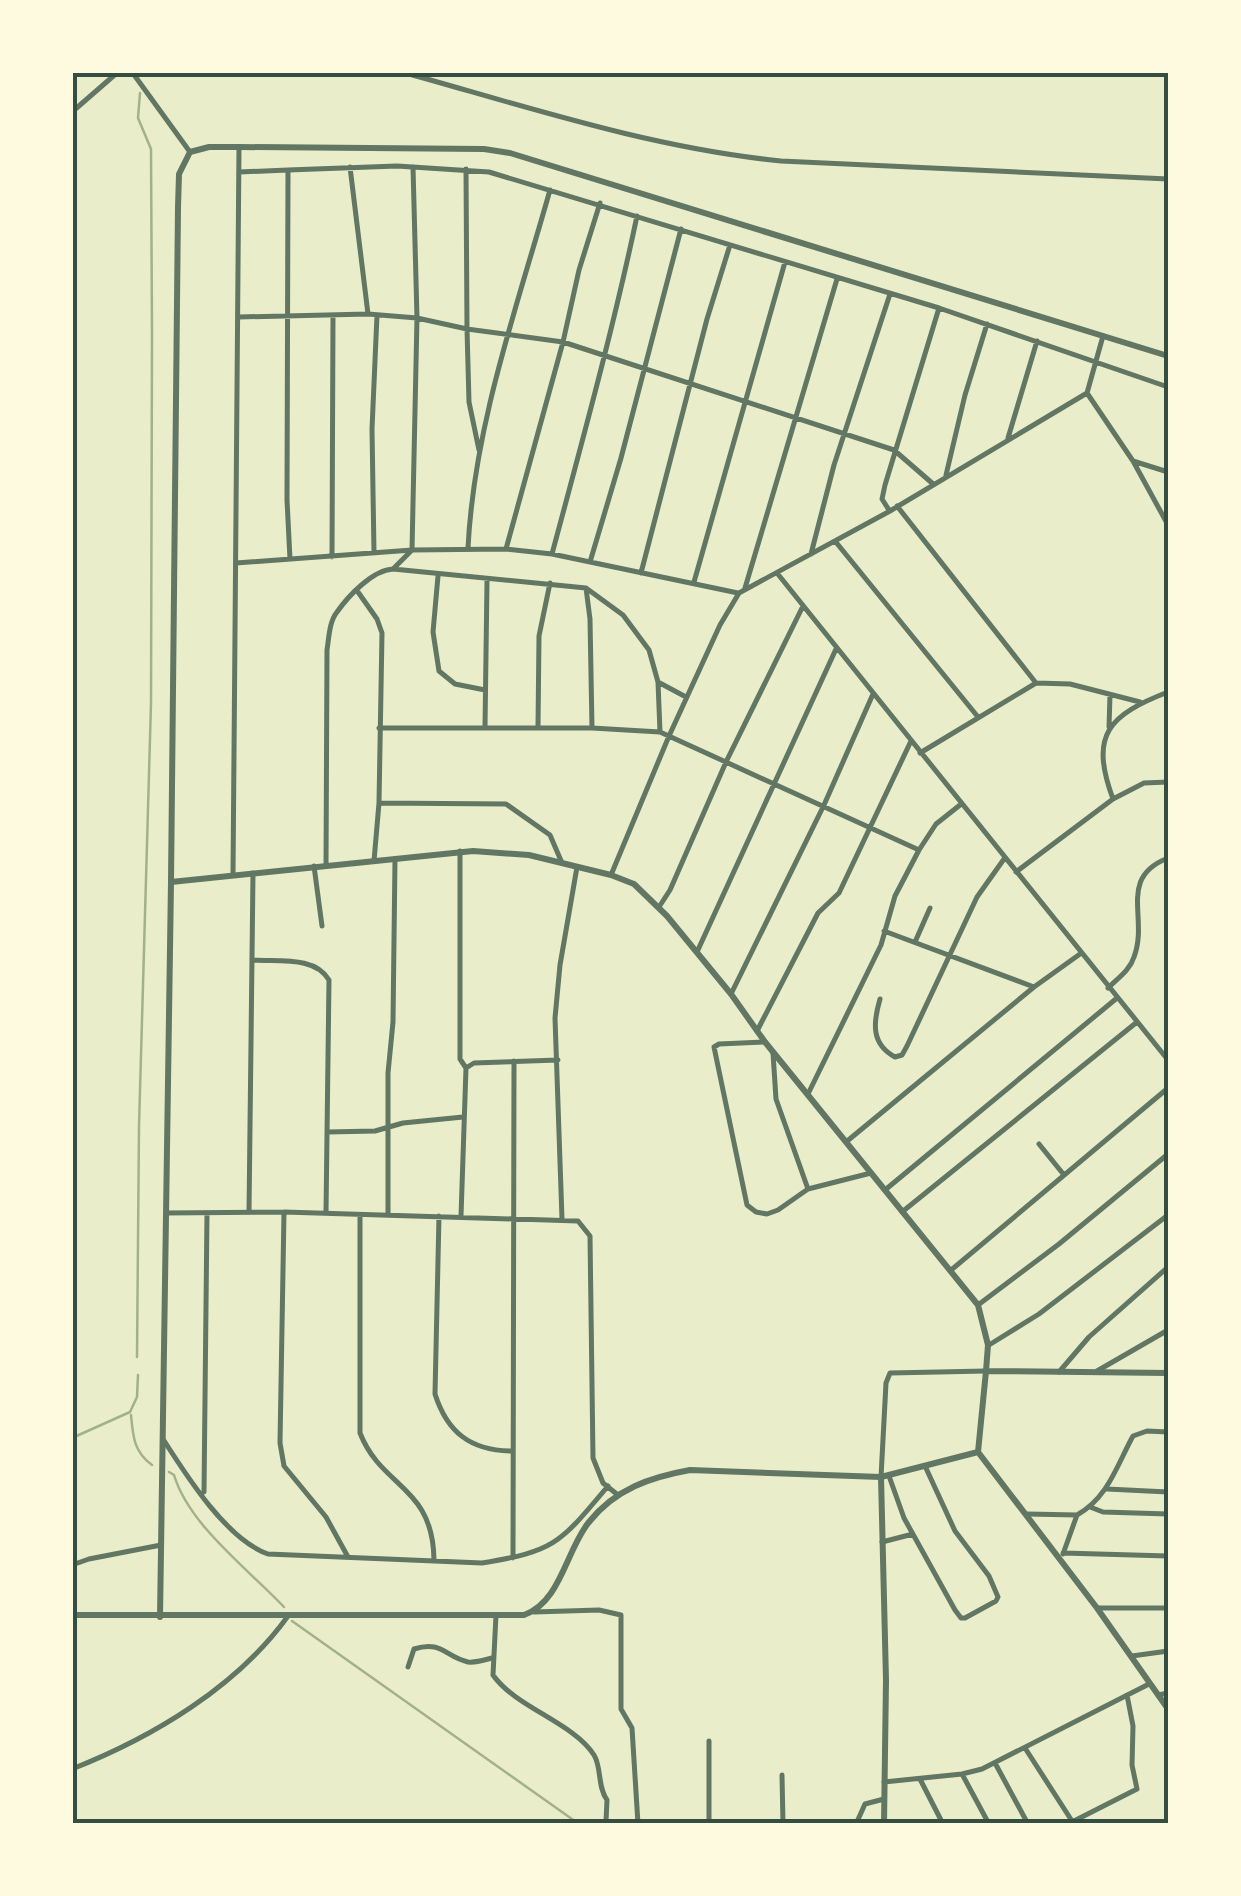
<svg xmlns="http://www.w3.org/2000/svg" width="1241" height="1896" font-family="Raleway,sans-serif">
  <rect width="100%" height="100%" fill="#e9edc9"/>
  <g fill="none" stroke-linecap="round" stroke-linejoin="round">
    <path stroke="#a3b18a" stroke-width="2.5" d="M 147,74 L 149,72
      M 137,1357 L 139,1126 L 151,703 L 152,335 L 151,149 L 138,118 L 140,93
      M 131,1415 C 133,1437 134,1452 152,1465
      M 72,1438 L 130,1412 L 137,1397 L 138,1375
      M 169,1472 L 174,1475 C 189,1525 248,1569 284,1607
      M 292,1621 L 579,1824"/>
    <path stroke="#617663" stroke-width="5" d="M 132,72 L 190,152
      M 402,72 C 528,107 651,148 781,161 L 1168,179
      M 72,112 L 118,72
      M 350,167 L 368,314
      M 466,169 L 467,329 L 563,342 L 894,450 L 932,483
      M 288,170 L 397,166 L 489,172 L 939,308 L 1168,387
      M 239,172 L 288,170 L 287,500 L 290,559
      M 239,317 L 368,314 L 417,318 L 467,329 L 469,402 L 479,450
      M 1087,393 L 1133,461 L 1168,525
      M 1008,438 L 1037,341
      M 1133,461 L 1168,472
      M 946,475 L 965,395 L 987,324
      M 897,506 L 1036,683 L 920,753
      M 889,510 L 882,499 L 885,485 L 939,308
      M 835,541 L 978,717
      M 468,548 C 474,426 517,307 550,190
      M 506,549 L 563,342 L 579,270 L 600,203
      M 374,553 L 372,429 L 377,315
      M 552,554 C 582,442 613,330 637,216
      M 811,554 L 834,465 L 890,294
      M 332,557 L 333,316
      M 590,562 L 621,458 L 681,229
      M 236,563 L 412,550 L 506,549 L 552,554 L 738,593
      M 393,569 L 412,550 L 417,318 L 413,167
      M 641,573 L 707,319 L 730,245
      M 777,573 L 1168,1060
      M 438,576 L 433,632 L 439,671 L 455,684 L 485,690
      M 694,582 L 785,262
      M 586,588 L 590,619 L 592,728
      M 745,588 L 837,279
      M 358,592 L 377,619 L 382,633 L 379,803 L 374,861
      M 658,682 L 686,697
      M 1036,683 L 1070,684 L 1140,702
      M 485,727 L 487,581
      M 538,727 L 539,636 L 550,583
      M 1109,727 L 1110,695
      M 379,728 L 592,728 L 660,732 L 919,850
      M 1113,799 C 1089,734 1109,715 1168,692
      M 379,803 L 506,804 L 550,835 L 562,863
      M 460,851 L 460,1059 L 466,1068
      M 314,866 L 322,926
      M 326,866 L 327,650 C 329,638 329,622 337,612 C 349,595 373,570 393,569 L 586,588 L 623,615 L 649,650 L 658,682 L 660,732
      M 1016,872 L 1113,799 L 1144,783 L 1168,782
      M 233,875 L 239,147
      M 611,875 L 669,736 L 720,625 L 739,593 L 890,511 L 1087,393 L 1103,336
      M 659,907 L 670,890 L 726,762 L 802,608
      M 884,931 L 1034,987
      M 915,942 L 930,908
      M 697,952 L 836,649
      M 253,960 C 279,962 315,956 329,980 L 326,1213
      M 1108,988 C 1118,978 1130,970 1134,957 C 1149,918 1117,878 1168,858
      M 731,994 L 824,805 L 873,694
      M 880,999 C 873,1023 871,1044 895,1057 L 902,1055 L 907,1046 L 977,897 L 1004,859
      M 757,1031 L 818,913 L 839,893 L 911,741
      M 765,1042 L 719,1044 L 714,1047 L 747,1205 L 756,1212 L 767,1214 L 778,1210 L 808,1189 L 871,1173
      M 773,1053 L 776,1099 L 808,1189
      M 808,1094 L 881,945 L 895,896 L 919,850 L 936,824 L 960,805
      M 327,1132 L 375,1131 L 403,1123 L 463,1117
      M 846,1142 L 1034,987 L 1080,954
      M 1039,1144 L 1064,1175
      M 885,1190 L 1117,998
      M 249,1212 L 253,873
      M 284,1212 L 280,1443 L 284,1466 L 326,1517 L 348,1557
      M 902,1212 L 1137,1022
      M 166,1213 L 284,1212 L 578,1221 L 590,1236 L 593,1458 L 603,1483 L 618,1495
      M 360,1215 L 360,1433 C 382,1489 433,1485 434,1560
      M 388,1215 L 388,1073 L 393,1022 L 395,859
      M 439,1216 L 435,1394 C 447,1432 470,1450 510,1451
      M 461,1216 L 466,1068 L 474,1063 L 558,1060
      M 562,1219 L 555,1018 L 560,965 L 577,867
      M 950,1271 L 1168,1088
      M 978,1305 L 1059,1244 L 1168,1154
      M 989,1345 L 1039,1314 L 1168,1215
      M 1097,1371 L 1168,1330
      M 1059,1372 L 1089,1337 L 1168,1267
      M 163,1439 C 186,1475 227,1540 268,1554 L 482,1563 C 556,1551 560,1543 608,1486
      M 889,1476 L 904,1518 L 955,1610 L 961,1618 L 965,1618 L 996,1601 L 998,1597 L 989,1576 L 955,1531 L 925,1466
      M 881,1477 L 886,1383 L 890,1373 L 986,1371
      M 1107,1489 L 1168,1492
      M 204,1492 L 207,1213
      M 1090,1507 L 1103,1512 L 1168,1514
      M 1027,1514 L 1077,1515 C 1108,1498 1117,1465 1133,1436 L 1147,1431 L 1168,1432
      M 882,1542 L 913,1534
      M 1063,1553 L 1168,1556
      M 1063,1554 L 1077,1515
      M 513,1558 L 514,1061
      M 72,1565 L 89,1559 L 161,1545
      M 1097,1608 L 1168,1608
      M 534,1612 L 599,1610 L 621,1615 L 621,1709 L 632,1728 L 638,1824
      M 496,1615 L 493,1675 C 515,1707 574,1723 594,1755 C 602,1768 597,1786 607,1800 L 606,1821
      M 1132,1656 L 1168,1651
      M 408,1667 L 414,1649 C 442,1640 445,1657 468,1662 C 476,1663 484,1660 492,1658
      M 1158,1695 L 1168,1693
      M 1025,1748 L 1072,1821
      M 995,1763 L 1028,1824
      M 72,1769 C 153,1737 237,1687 288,1616
      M 962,1774 L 989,1824
      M 782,1775 L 783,1824
      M 920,1779 L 943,1824
      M 884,1782 L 962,1774 L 982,1769 L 1149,1684
      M 709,1824 L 709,1741
      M 856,1824 L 865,1804 L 884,1799
      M 1068,1824 L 1137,1789 L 1132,1765 L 1133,1726 L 1127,1695"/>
    <path stroke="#617663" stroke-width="6" d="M 171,882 L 178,207 L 179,174 L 190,152 L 209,147 L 239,147 L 484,149 L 510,153 L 1168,356
      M 978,1452 L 986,1371
      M 881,1477 L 886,1680 L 884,1824
      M 72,1615 L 524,1615 C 561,1602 566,1550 589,1522 C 615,1489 651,1477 690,1470 L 881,1477 L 978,1452 L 1097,1608 L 1168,1709
      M 160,1617 L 171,882 L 473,851 L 529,855 L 611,875 L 634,884 L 667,916 L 731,994 L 765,1042 L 978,1305 L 988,1345 L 986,1371 L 1168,1373"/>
  </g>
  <rect width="1241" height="1896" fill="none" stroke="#fefae0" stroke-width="150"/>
  <rect x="75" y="75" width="1091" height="1746" fill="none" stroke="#344e41" stroke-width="4"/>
</svg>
